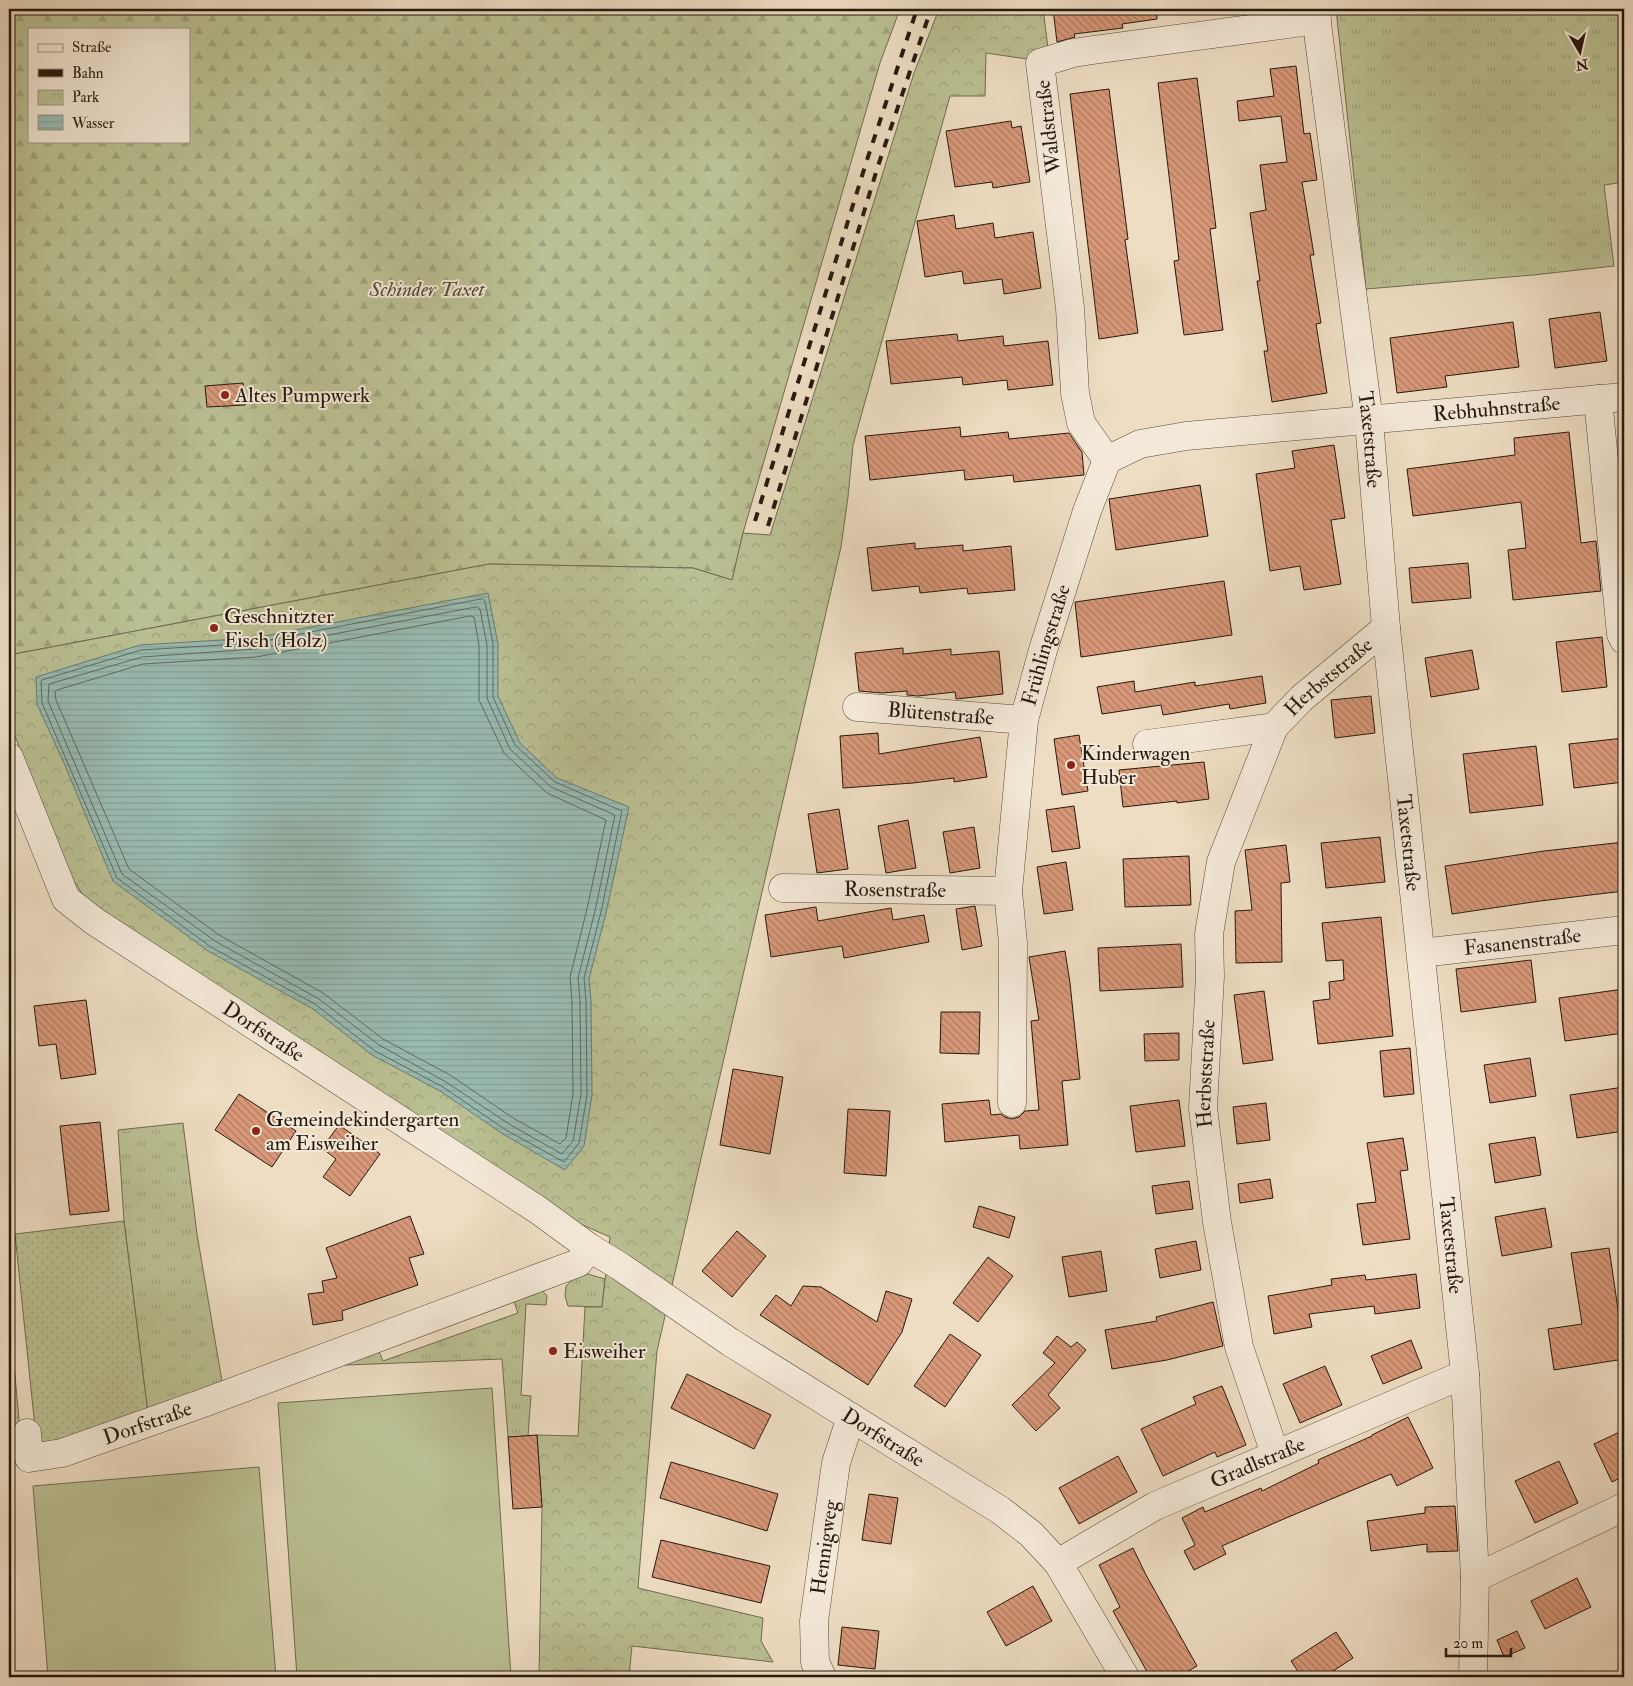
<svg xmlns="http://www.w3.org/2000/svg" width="1633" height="1686" font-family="'IM FELL Double Pica',serif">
  <defs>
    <pattern id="grass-tufts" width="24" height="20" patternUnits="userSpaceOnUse" patternTransform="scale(1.25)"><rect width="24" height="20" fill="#bac093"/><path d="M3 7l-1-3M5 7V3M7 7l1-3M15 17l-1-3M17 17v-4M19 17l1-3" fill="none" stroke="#a0a47e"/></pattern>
    <pattern id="forest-firs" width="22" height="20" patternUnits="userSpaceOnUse" patternTransform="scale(1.25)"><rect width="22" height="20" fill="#bac093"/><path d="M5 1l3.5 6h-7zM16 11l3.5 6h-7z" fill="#a0a47e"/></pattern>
    <pattern id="park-crowns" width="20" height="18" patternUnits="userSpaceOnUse" patternTransform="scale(1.25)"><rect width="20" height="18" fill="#bac093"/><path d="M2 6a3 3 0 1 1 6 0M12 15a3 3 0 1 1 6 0" fill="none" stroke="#a0a47e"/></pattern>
    <pattern id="garden-dots" width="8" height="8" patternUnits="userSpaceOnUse" patternTransform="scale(1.25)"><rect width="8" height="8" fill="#bac093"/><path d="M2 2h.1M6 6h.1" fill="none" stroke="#a0a47e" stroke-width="1.8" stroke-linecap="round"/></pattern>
    <pattern id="water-rules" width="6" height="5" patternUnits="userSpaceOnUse" patternTransform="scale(1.25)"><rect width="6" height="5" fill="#99bcb3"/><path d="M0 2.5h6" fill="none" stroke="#84a199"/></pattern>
    <pattern id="building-back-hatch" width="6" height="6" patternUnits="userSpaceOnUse" patternTransform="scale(1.25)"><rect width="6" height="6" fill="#d89879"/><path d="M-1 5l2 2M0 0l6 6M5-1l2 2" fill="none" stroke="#af7b62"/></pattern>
  </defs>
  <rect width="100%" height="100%" fill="#eeddc3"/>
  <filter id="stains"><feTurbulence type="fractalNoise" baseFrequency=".004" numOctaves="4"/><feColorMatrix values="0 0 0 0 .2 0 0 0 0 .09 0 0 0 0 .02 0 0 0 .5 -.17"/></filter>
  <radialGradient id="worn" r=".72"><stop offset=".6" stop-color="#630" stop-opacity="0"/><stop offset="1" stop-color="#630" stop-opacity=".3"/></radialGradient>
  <path fill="url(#grass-tufts)" stroke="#706c50" d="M 1336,9 L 1624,9 L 1624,182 L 1604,185 L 1614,266 L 1533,275 L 1366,289 Z
    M 183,1123 L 197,1234 L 223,1387 L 148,1414 L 124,1221 L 118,1130 Z
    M 588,1274 L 605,1279 L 602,1307 L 568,1306 L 565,1296 L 566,1286 L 575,1277 Z
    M 541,1289 L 547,1296 L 546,1305 L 526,1304 L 521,1395 L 531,1396 L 528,1436 L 508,1437 L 502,1359 L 321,1366 L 376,1344 L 383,1361 L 518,1313 L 512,1296 Z"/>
  <path fill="url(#forest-firs)" stroke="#706c50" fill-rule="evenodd" d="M 9,9 L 900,9 L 880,63 L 743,533 L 732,580 L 693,568 L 489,564 L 9,655 ZM 29,29 L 189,29 L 189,141 L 29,141 Z"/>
  <path fill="url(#park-crowns)" stroke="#706c50" d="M 939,9 L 1043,9 L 1048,48 L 1035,50 L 1034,60 L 986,53 L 985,96 L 950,96 L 853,445 L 848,497 L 841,547 L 657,1351 L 638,1588 L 763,1618 L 761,1641 L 773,1662 L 632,1646 L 629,1677 L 539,1677 L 542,1507 L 537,1435 L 578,1436 L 585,1307 L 602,1307 L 610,1237 L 569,1219 L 106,914 L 83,895 L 70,875 L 9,721 L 9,655 L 489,564 L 693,568 L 732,580 L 743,533 L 770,535 L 914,73 Z"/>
  <path fill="url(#garden-dots)" stroke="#706c50" d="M 124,1221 L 148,1414 L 37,1447 L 15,1234 Z
    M 9,1308 L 22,1454 L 9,1457 Z"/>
  <path fill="#bac093" stroke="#706c50" d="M 492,1388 L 511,1677 L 297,1677 L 278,1403 Z
    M 259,1467 L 276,1677 L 48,1677 L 33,1486 Z"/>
  <path fill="url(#water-rules)" stroke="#6b7b71" d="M 488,593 L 498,644 L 498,696 L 520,743 L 557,778 L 629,807 L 606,913 L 589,979 L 591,1000 L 592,1095 L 584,1146 L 565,1170 L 503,1134 L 440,1091 L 372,1055 L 313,1009 L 208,951 L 113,881 L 64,763 L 37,704 L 36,677 L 140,645 L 254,638 Z"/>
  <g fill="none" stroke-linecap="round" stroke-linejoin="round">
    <path stroke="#606a60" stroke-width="1" d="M 482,599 L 485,601 L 493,644 L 493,697 L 515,745 L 555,782 L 622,811 L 601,912 L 584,978 L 586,1001 L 587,1095 L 579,1143 L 564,1162 L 506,1130 L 443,1087 L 375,1051 L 315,1004 L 211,947 L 117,878 L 42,703 L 41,682 L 42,680 L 141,650 L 254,643 Z
      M 477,607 L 480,609 L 487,645 L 487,698 L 510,749 L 551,787 L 615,815 L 595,911 L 578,978 L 580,1001 L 581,1094 L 573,1141 L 562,1154 L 509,1124 L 446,1082 L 379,1045 L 319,999 L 215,941 L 122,874 L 48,701 L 49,684 L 142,657 L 255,649 Z
      M 471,616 L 474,617 L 479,645 L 479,700 L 504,753 L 547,793 L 606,820 L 587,909 L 570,977 L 572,1002 L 573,1094 L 566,1138 L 560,1144 L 513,1118 L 450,1075 L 383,1039 L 323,993 L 219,935 L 129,869 L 56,700 L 55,692 L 57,690 L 143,664 L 256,657 Z"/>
  </g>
  <path fill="url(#building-back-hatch)" stroke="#26190e" d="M 1053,9 L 1157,9 L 1157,19 L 1122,24 L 1123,28 L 1074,34 L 1075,37 L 1057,42 Z
    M 1296,66 L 1304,134 L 1310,133 L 1317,180 L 1302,182 L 1314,255 L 1310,255 L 1321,323 L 1316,324 L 1327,393 L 1272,402 L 1264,351 L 1268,351 L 1257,281 L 1260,281 L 1250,213 L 1266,210 L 1260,165 L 1287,162 L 1281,116 L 1239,121 L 1237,101 L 1274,96 L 1270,69 Z
    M 1197,78 L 1216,228 L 1210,229 L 1223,330 L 1184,335 L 1174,261 L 1179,260 L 1158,83 Z
    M 1109,89 L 1128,239 L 1125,240 L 1138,333 L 1099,339 L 1070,94 Z
    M 1011,121 L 1012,128 L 1021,126 L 1030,182 L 993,188 L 992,182 L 955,187 L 946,131 Z
    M 954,215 L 956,229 L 993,223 L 995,238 L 1033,232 L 1041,288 L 1004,294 L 1002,279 L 964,284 L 962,271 L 925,277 L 917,221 Z
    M 1600,312 L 1607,361 L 1555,368 L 1549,319 Z
    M 1513,322 L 1519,367 L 1445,376 L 1447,387 L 1397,393 L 1390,338 Z
    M 957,334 L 958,341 L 1003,336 L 1004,346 L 1048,341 L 1053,385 L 1008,390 L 1007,380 L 963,385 L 962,377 L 891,384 L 886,341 Z
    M 243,383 L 245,405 L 207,407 L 205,386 Z
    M 960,427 L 961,437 L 1008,432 L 1009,439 L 1069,433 L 1082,452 L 1084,475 L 1014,482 L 1013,475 L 965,480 L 964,470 L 870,480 L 865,436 Z
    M 1569,432 L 1581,543 L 1596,541 L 1601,591 L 1513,600 L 1508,550 L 1526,548 L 1521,502 L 1413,516 L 1407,469 L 1515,455 L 1514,438 Z
    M 1334,445 L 1345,518 L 1331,520 L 1341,584 L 1304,590 L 1300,566 L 1270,571 L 1256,474 L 1295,468 L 1292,451 Z
    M 1200,485 L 1208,536 L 1116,550 L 1109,499 Z
    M 915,543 L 915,549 L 963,545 L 963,551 L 1011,546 L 1015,590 L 968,594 L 967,588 L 920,593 L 919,586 L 872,591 L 867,548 Z
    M 1468,563 L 1471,598 L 1412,603 L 1409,568 Z
    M 1224,581 L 1232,635 L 1081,657 L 1075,602 Z
    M 1602,637 L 1607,687 L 1562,692 L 1556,642 Z
    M 903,648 L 903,654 L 951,649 L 951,655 L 999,651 L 1003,694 L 956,699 L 955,692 L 918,696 L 907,695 L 907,691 L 882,693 L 859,691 L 855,653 Z
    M 1472,650 L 1479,689 L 1431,697 L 1425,658 Z
    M 1262,676 L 1266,703 L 1230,709 L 1229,704 L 1163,715 L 1161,705 L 1102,714 L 1097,687 L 1134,681 L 1135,692 L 1195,682 L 1195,686 Z
    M 1371,696 L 1375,733 L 1335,738 L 1331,700 Z
    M 878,733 L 879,754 L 980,737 L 987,777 L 954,782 L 954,778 L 913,783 L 843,788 L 840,736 Z
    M 1079,735 L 1088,791 L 1062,795 L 1054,739 Z
    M 1624,738 L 1624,782 L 1574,788 L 1569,744 Z
    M 1536,746 L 1543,805 L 1470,813 L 1463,754 Z
    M 1204,762 L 1209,799 L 1177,803 L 1177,801 L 1123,807 L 1119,770 Z
    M 1074,806 L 1080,848 L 1052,852 L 1046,810 Z
    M 839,809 L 848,869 L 817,873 L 808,814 Z
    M 908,820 L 916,868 L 886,873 L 878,826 Z
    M 974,827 L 980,868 L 950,873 L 943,832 Z
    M 1380,837 L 1385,882 L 1326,888 L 1321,843 Z
    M 1624,842 L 1624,891 L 1540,901 L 1452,914 L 1445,866 L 1544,851 Z
    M 1286,845 L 1290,882 L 1281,883 L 1282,962 L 1236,963 L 1235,911 L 1252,910 L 1245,850 Z
    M 1189,856 L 1191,905 L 1125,907 L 1123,859 Z
    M 1066,862 L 1073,910 L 1044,914 L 1037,867 Z
    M 975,906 L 982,946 L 962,950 L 956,909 Z
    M 816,907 L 818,921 L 891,908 L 893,920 L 924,915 L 929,942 L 844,958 L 842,946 L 771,957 L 765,915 Z
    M 1381,917 L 1393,1036 L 1318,1044 L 1313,1001 L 1330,999 L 1329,982 L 1344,980 L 1343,960 L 1326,961 L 1322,923 Z
    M 1181,944 L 1183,987 L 1100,991 L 1098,948 Z
    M 1065,951 L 1070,983 L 1080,1079 L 1062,1081 L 1068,1145 L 1020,1149 L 1019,1135 L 945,1142 L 942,1104 L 989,1100 L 991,1115 L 1001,1114 L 1005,1117 L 1011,1119 L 1019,1117 L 1025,1111 L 1039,1110 L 1031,1021 L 1039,1020 L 1029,957 Z
    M 1531,960 L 1536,1002 L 1461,1012 L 1456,969 Z
    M 1624,989 L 1624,1033 L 1565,1041 L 1559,998 Z
    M 1264,991 L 1273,1060 L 1243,1064 L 1234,995 Z
    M 86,1000 L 96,1074 L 61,1079 L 56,1044 L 39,1046 L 34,1006 Z
    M 941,1012 L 980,1012 L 979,1054 L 940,1053 Z
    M 1179,1033 L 1179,1060 L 1145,1061 L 1144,1034 Z
    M 1410,1048 L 1414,1094 L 1384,1097 L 1380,1051 Z
    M 1530,1058 L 1536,1096 L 1490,1103 L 1484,1065 Z
    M 733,1069 L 783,1077 L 770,1154 L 720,1145 Z
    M 1624,1087 L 1624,1131 L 1577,1138 L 1570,1095 Z
    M 239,1094 L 296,1131 L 272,1167 L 215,1130 Z
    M 1179,1100 L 1185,1146 L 1136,1152 L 1130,1106 Z
    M 1266,1103 L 1270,1140 L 1237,1144 L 1233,1107 Z
    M 848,1109 L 890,1111 L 886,1176 L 844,1173 Z
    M 100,1122 L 109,1211 L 70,1215 L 60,1126 Z
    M 339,1125 L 380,1154 L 350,1196 L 323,1177 L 336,1159 L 322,1148 Z
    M 1535,1137 L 1541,1175 L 1495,1183 L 1489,1144 Z
    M 1403,1138 L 1408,1170 L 1400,1171 L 1410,1239 L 1363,1245 L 1357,1204 L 1376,1202 L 1367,1143 Z
    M 1270,1179 L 1273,1198 L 1240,1203 L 1238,1184 Z
    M 1189,1181 L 1193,1209 L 1156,1214 L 1152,1186 Z
    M 979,1206 L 1015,1217 L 1009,1238 L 973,1227 Z
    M 1545,1208 L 1552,1247 L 1502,1256 L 1495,1217 Z
    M 410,1216 L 424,1254 L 409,1258 L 418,1285 L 342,1311 L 343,1320 L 313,1325 L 308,1294 L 324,1292 L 322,1281 L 337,1278 L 326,1248 Z
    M 737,1231 L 766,1256 L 732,1297 L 702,1271 Z
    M 1196,1241 L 1201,1270 L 1160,1278 L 1155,1249 Z
    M 1609,1248 L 1624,1350 L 1624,1359 L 1554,1370 L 1548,1329 L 1582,1324 L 1571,1253 Z
    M 1101,1251 L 1107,1291 L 1069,1297 L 1062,1257 Z
    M 988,1257 L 1013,1276 L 978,1322 L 953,1303 Z
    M 1416,1274 L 1420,1308 L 1375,1314 L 1374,1306 L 1309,1314 L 1312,1327 L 1274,1334 L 1268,1296 L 1332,1285 L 1331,1279 L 1365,1275 L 1366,1280 Z
    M 803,1286 L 821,1287 L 877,1322 L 886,1291 L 912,1299 L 902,1332 L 868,1385 L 760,1315 L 776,1295 L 791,1306 Z
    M 1213,1302 L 1223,1346 L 1167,1360 L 1112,1369 L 1105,1330 L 1157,1321 L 1156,1317 Z
    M 950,1334 L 981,1355 L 945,1407 L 914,1386 Z
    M 1057,1336 L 1071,1347 L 1077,1342 L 1086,1350 L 1048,1395 L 1060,1408 L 1036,1431 L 1012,1405 L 1055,1363 L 1043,1353 Z
    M 1411,1340 L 1422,1368 L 1383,1384 L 1371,1356 Z
    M 1325,1366 L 1342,1405 L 1300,1423 L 1283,1384 Z
    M 687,1374 L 771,1415 L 754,1449 L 671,1408 Z
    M 1222,1386 L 1246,1445 L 1217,1457 L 1215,1452 L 1163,1476 L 1141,1429 L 1196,1404 L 1193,1397 Z
    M 1408,1417 L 1433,1468 L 1397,1486 L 1391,1474 L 1286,1518 L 1222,1546 L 1226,1554 L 1194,1570 L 1184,1551 L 1195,1545 L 1182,1518 L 1203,1507 L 1205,1512 L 1261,1488 L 1262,1491 L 1319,1463 L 1318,1460 L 1372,1436 L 1372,1435 Z
    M 1624,1430 L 1624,1476 L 1612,1482 L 1594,1444 Z
    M 537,1435 L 542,1507 L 513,1509 L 508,1437 Z
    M 1118,1456 L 1137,1492 L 1079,1524 L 1059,1488 Z
    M 1559,1461 L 1578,1503 L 1535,1523 L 1515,1481 Z
    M 671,1462 L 778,1494 L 767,1531 L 660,1498 Z
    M 869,1494 L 898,1498 L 891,1544 L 862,1540 Z
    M 1455,1506 L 1458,1551 L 1427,1552 L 1427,1544 L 1371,1551 L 1367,1521 L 1425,1513 L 1425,1507 Z
    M 661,1540 L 770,1566 L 761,1603 L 652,1577 Z
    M 1133,1548 L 1146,1575 L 1197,1666 L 1178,1677 L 1150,1677 L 1113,1611 L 1120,1607 L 1099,1565 Z
    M 1577,1578 L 1591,1607 L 1545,1629 L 1531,1601 Z
    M 1033,1586 L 1052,1621 L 1006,1646 L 987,1612 Z
    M 842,1627 L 879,1631 L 875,1669 L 838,1665 Z
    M 1517,1631 L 1525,1648 L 1504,1657 L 1497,1640 Z
    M 1336,1632 L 1353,1658 L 1324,1677 L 1302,1677 L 1291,1661 Z"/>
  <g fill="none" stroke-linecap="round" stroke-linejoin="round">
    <defs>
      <g id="minor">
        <path id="s1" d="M 1315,9 L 1369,421 L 1386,628 L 1465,1374 L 1475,1578 L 1473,1677"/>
        <path d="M 1598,399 L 1621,634 L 1624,640"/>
        <path d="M 1107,460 L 1081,423 L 1075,393 L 1070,308 L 1040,63 L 1073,53 L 1093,50 L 1317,20"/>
        <path id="s2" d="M 857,707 L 1024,720"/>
        <path d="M 1147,744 L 1274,727"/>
        <path id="s3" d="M 9,757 L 66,899 L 94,921 L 538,1210 L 590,1248 L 621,1267 L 730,1342 L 1000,1510 L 1031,1534 L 1058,1563 L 1125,1677"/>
        <path id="s4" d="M 783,888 L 1008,891"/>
        <path id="s5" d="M 1421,953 L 1624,930"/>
        <path id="s6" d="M 1012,1103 L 1013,943 L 1008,891 L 1024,720 L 1043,650 L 1087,511 L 1107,460 L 1140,444 L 1186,436 L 1624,397"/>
        <path id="s7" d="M 27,1433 L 29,1458 L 62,1453 L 206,1402 L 578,1263 L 590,1248"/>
        <path id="s8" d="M 1275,1454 L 1239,1347 L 1217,1222 L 1203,1108 L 1210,976 L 1209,934 L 1221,862 L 1274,727 L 1302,698 L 1386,628"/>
        <path id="s9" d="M 1058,1563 L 1155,1506 L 1465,1374"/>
        <path d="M 1475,1578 L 1624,1507"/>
        <path id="s10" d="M 822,1677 L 815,1662 L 814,1621 L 836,1463 L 851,1417"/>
      </g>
    </defs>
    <use href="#minor" stroke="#584a3b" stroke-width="29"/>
    <use href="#minor" stroke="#f4e9d8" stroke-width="28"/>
    <path stroke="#26190e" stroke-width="4" stroke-dasharray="9 9" stroke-linecap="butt" d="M 755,521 L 866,163 L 917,9
      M 768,526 L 878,166 L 931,9"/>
  </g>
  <g fill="#8f2418" stroke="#f4e9d8" stroke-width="2">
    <circle cx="225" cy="395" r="5"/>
    <circle cx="214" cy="628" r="5"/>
    <circle cx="1071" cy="765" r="5"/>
    <circle cx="256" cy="1131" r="5"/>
    <circle cx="553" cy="1351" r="5"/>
  </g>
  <g text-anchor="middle" stroke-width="4" stroke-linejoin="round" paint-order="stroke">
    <g font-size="21" fill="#26190e" stroke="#f4e9d8">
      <text transform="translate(1048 127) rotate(-97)" y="7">Waldstraße</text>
      <text dy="7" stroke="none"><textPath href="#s6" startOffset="1052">Rebhuhnstraße</textPath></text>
      <text dy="7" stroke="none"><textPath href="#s1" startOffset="434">Taxetstraße</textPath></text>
      <text dy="7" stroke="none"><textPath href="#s6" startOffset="462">Frühlingstraße</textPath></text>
      <text dy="7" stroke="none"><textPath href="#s8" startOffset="821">Herbststraße</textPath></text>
      <text dy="7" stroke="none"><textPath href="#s2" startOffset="84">Blütenstraße</textPath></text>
      <text dy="7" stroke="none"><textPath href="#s1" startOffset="839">Taxetstraße</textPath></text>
      <text dy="7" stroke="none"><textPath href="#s4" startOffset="112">Rosenstraße</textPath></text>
      <text dy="7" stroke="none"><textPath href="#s5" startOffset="102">Fasanenstraße</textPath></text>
      <text dy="7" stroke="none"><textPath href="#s3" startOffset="391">Dorfstraße</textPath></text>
      <text dy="7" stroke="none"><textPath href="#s8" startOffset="389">Herbststraße</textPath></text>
      <text dy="7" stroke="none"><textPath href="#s1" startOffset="1244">Taxetstraße</textPath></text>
      <text dy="7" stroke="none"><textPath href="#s7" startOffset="149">Dorfstraße</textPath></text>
      <text dy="7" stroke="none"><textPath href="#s3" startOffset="1132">Dorfstraße</textPath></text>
      <text dy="7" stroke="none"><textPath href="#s9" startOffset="224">Gradlstraße</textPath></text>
      <text dy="7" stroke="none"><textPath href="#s10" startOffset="132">Hennigweg</textPath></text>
    </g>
    <g font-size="21" font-style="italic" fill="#524b36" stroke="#f4e9d8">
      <text x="427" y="296">Schinder Taxet</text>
    </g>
    <g font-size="21" fill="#26190e" stroke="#f4e9d8" text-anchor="start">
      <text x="235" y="402">Altes Pumpwerk</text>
      <text x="224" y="623">Geschnitzter<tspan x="224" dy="24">Fisch (Holz)</tspan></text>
      <text x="1081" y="760">Kinderwagen<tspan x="1081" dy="24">Huber</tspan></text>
      <text x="266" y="1126">Gemeindekindergarten<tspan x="266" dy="24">am Eisweiher</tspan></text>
      <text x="563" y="1358">Eisweiher</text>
    </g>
  </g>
  <rect width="1633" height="1686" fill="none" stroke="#eeddc3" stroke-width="30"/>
  <rect x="10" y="10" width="1613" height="1666" fill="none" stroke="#26190e" stroke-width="2.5"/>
  <rect x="15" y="15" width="1603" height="1656" fill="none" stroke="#26190e"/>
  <rect x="28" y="28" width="162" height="115" fill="#f4e9d8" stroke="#a29687"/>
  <rect x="38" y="44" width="25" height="8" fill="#f4e9d8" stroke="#a29687"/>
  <text x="72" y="52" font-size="15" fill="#26190e">Straße</text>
  <rect x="38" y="69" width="25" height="8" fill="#26190e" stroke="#a29687"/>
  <text x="72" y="78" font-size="15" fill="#26190e">Bahn</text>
  <rect x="38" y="90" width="25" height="15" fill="url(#park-crowns)" stroke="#a29687"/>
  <text x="72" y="102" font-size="15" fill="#26190e">Park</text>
  <rect x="38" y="115" width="25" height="15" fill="url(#water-rules)" stroke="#a29687"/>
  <text x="72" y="128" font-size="15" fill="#26190e">Wasser</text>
  <g transform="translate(1580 52) rotate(171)" stroke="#f4e9d8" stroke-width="4" paint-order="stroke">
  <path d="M0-4L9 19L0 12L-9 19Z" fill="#26190e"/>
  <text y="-8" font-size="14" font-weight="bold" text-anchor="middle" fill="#26190e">N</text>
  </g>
  <path d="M1446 1648v8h65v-8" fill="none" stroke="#26190e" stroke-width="2.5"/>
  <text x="1453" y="1648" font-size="15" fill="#26190e" stroke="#f4e9d8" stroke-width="4" paint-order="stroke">20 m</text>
  <rect width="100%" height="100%" filter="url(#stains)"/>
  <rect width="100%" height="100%" fill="url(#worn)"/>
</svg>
